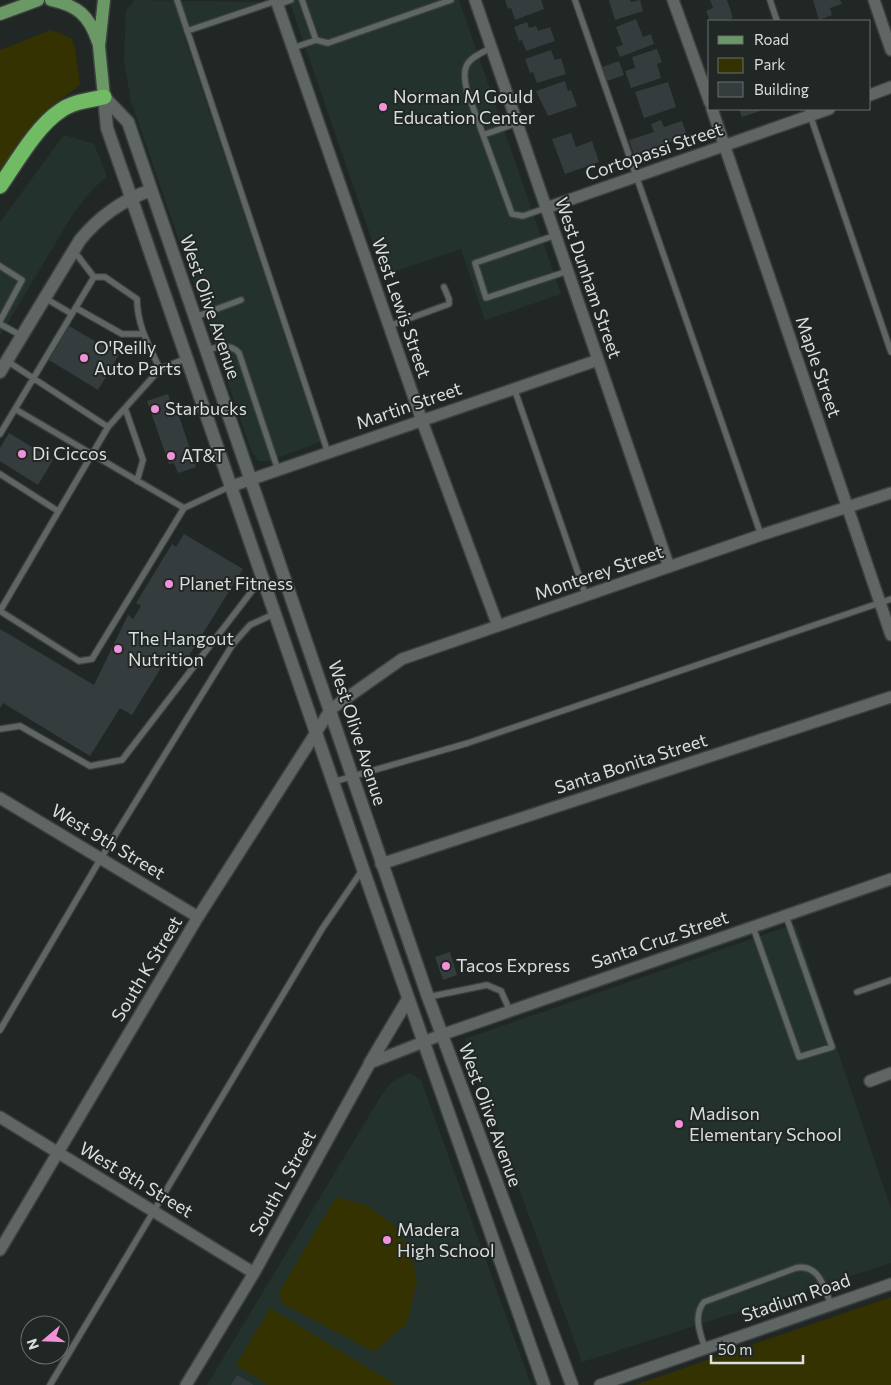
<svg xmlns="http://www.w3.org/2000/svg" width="891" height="1385" font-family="Commissioner,sans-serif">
  <rect width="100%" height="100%" fill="#212725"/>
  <path fill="#24322d" d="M 134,0 L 262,2 L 182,30 L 320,442 L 269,461 L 258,461 L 252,453 L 131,101 L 124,61 L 126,11 Z
    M 289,0 L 459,0 L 561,294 L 485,320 L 461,249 L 384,275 Z
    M 64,135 L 94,144 L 107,176 L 91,191 L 73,214 L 0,336 L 0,222 Z
    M 795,924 L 891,1209 L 891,1263 L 582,1362 L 465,1039 Z
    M 410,1073 L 421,1080 L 531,1385 L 207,1385 L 381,1096 L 392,1082 Z"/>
  <path fill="#333200" d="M 51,30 L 71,38 L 75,47 L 80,85 L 57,102 L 43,117 L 0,178 L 0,50 Z
    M 336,1197 L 366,1205 L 394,1225 L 411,1253 L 417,1281 L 407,1323 L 374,1352 L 282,1303 L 279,1292 Z
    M 891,1297 L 891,1385 L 635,1385 L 658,1377 Z
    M 270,1308 L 396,1385 L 268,1385 L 236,1365 Z"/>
  <path fill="#353c3d" d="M 505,0 L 541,0 L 544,9 L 515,20 L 511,8 L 508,9 Z
    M 609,0 L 630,0 L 631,2 L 640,0 L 643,11 L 615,20 Z
    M 710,0 L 727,0 L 733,18 L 724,21 L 710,21 L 706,11 L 713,8 Z
    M 813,0 L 840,0 L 842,4 L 830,8 L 832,15 L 819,20 Z
    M 636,19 L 643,37 L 651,34 L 654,44 L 620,57 L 616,47 L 623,45 L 616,27 Z
    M 527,22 L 529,28 L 536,26 L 538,31 L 550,27 L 555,41 L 526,51 L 522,40 L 519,41 L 514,27 Z
    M 657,49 L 662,62 L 657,64 L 661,78 L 631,88 L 625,71 L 635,68 L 632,57 Z
    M 551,50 L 555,60 L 561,58 L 566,74 L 537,83 L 533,72 L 530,73 L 525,59 Z
    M 619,61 L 624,75 L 607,81 L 602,67 Z
    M 565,81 L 568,91 L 571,90 L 577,106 L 548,116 L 536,91 Z
    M 668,82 L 676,107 L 644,118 L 635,92 Z
    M 739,109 L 766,109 L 742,117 Z
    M 661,120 L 664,127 L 682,121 L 687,136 L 634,155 L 629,140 L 654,132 L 651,124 Z
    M 571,133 L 576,147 L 592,141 L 599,162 L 565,174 L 552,139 Z
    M 69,326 L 119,355 L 98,390 L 49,360 Z
    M 168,394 L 172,407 L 178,405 L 181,412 L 178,413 L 196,467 L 178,473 L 174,463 L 169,464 L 147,401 Z
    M 9,433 L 53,460 L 38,485 L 0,461 L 0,448 Z
    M 184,534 L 243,569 L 182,667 L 167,658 L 132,715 L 120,708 L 90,756 L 3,703 L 0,708 L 0,629 L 94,685 L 128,615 L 133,619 L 141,606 L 136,603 L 172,544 L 176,547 Z
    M 450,952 L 457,975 L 443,980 L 435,957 Z
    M 237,1375 L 254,1385 L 231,1385 Z"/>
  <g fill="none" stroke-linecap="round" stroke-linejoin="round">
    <defs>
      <path id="lane" d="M 177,0 L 328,453
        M 575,0 L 761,535
        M 770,0 L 777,21
        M 277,5 L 291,0
        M 187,31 L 276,1
        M 316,40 L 328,43 L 451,0
        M 293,48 L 316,40 L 302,0
        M 491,48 C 468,59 460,64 467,91 L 512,214 L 523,216 L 546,208
        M 808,109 L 891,352
        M 483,135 L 517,123
        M 556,235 L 475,263 L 486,298 L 568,271
        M 74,251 L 94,277
        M 0,266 L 22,280 L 0,321
        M 94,277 L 105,277 L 137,299 C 137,325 149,346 160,369
        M 45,298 L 72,314
        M 76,308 L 122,334 L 143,334
        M 195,317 L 241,300
        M 0,324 L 22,336
        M 389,326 L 449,304 L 449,299 L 444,287
        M 207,350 C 218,347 230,343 239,353 L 278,470
        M 7,361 L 108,427
        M 514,388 L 586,596
        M 125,408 L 143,460 L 137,481
        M 15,409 L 184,508
        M 0,434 L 94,277
        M 0,474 L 58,511
        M 0,611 L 79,661 L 92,659 L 184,508 L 231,486
        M 0,611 L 108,427 L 160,369 L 187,358
        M 0,729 L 20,726 L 90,766 L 122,760 L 262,578
        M 333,782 L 468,743 L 891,599
        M 753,927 L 799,1057 L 832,1047 L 786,916
        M 857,992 L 891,980
        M 428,997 L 487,985 L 501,991 L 510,1011
        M 0,1030 L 101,858 L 233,644 L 250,625 L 276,613
        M 705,1348 C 700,1334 693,1315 704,1302 L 796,1268 C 819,1263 825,1289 831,1305
        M 50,1385 L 322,929 L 363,869"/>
      <path id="street" d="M 276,0 L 422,421 L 498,626
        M 475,0 L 669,567
        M 673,0 L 710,103
        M 874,0 L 891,50
        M 870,95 L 891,87
        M 712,109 L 891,635
        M 546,208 L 829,109
        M 232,486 L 598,360
        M 0,798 L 198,917
        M 381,864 L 891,697
        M 870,1081 L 891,1073
        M 0,1117 L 254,1273
        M 0,1250 L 198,917 L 331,709 L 402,659 L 761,535 L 891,493
        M 186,1385 L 254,1273 L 370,1063 L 441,1035 L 891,879
        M 600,1385 L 891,1284"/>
      <path id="secondary" d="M 104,97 L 128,122 L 428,997 L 572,1385
        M 104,97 L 107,128 L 131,197 L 363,869 L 544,1385
        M 0,372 L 80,240 C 100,216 121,201 151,190
        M 370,1063 L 408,999"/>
      <path id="primary" d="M 51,0 C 78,6 89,15 98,42
        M 0,14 L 38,0
        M 104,97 L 99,46 L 104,0"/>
      <path id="highway" d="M 0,186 C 16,163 37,126 60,111 C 72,102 89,100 104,97"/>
    </defs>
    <use href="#lane" stroke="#3c4140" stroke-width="8"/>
    <use href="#street" stroke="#3c4140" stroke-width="14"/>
    <use href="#secondary" stroke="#3c4140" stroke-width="15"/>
    <use href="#primary" stroke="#3c4140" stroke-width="15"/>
    <use href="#highway" stroke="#3c4140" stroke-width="18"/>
    <use href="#lane" stroke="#5f6664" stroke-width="5.5"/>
    <use href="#street" stroke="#5f6664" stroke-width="11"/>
    <use href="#secondary" stroke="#5f6664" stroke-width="12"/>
    <use href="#primary" stroke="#6a9965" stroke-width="12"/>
    <use href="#highway" stroke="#71bb65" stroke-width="15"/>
  </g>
  <g fill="#f291d7" stroke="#212725" stroke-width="2">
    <circle cx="383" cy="107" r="5"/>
    <circle cx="84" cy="358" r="5"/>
    <circle cx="155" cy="409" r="5"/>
    <circle cx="22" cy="454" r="5"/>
    <circle cx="171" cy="456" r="5"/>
    <circle cx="169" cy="584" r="5"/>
    <circle cx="118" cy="649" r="5"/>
    <circle cx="446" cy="966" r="5"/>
    <circle cx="679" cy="1124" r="5"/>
    <circle cx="387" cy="1240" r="5"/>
  </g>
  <g text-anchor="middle" stroke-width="4" stroke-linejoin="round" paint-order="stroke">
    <g font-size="18" fill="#dadedd" stroke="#212725" text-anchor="start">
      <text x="393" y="103">Norman M Gould<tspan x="393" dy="21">Education Center</tspan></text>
      <text x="94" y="354">O'Reilly<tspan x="94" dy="21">Auto Parts</tspan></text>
      <text x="165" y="415">Starbucks</text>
      <text x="32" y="460">Di Ciccos</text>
      <text x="181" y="462">AT&amp;T</text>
      <text x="179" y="590">Planet Fitness</text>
      <text x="128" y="645">The Hangout<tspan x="128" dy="21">Nutrition</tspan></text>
      <text x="456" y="972">Tacos Express</text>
      <text x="689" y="1120">Madison<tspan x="689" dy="21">Elementary School</tspan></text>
      <text x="397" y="1236">Madera<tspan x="397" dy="21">High School</tspan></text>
    </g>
    <g font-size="18" fill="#dadedd" stroke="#212725">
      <text transform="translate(654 152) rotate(-19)" y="6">Cortopassi Street</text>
      <text transform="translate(588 278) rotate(71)" y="6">West Dunham Street</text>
      <text transform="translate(210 307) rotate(71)" y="6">West Olive Avenue</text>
      <text transform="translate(401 308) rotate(71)" y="6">West Lewis Street</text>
      <text transform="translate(818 367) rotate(71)" y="6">Maple Street</text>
      <text transform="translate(409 406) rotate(-19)" y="6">Martin Street</text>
      <text transform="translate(599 573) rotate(-19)" y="6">Monterey Street</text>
      <text transform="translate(357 733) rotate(72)" y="6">West Olive Avenue</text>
      <text transform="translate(631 764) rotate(-18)" y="6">Santa Bonita Street</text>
      <text transform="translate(108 842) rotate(31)" y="6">West 9th Street</text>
      <text transform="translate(660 940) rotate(-19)" y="6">Santa Cruz Street</text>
      <text transform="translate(147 969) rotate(-59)" y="6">South K Street</text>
      <text transform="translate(490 1115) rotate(70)" y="6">West Olive Avenue</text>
      <text transform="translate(136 1180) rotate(31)" y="6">West 8th Street</text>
      <text transform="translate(283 1183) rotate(-61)" y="6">South L Street</text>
      <text transform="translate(796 1298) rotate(-19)" y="6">Stadium Road</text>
    </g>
  </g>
  <rect x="708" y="20" width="162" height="90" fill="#212725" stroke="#6b706f"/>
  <rect x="718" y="36" width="25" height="8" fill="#6a9965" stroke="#6b706f"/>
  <text x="754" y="45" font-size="15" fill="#dadedd">Road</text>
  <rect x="718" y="58" width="25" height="15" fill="#333200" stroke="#6b706f"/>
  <text x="754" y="70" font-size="15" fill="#dadedd">Park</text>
  <rect x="718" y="82" width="25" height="15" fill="#353c3d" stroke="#6b706f"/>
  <text x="754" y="95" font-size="15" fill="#dadedd">Building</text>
  <g transform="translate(45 1340) rotate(251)"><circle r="24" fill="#212725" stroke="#6b706f"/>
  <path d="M0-4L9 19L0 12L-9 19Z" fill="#f291d7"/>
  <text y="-8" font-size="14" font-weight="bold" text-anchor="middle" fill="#dadedd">N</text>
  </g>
  <path d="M711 1355v8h92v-8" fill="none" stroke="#dadedd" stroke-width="2.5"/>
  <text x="718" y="1355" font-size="15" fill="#dadedd" stroke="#212725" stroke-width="4" paint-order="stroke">50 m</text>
</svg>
